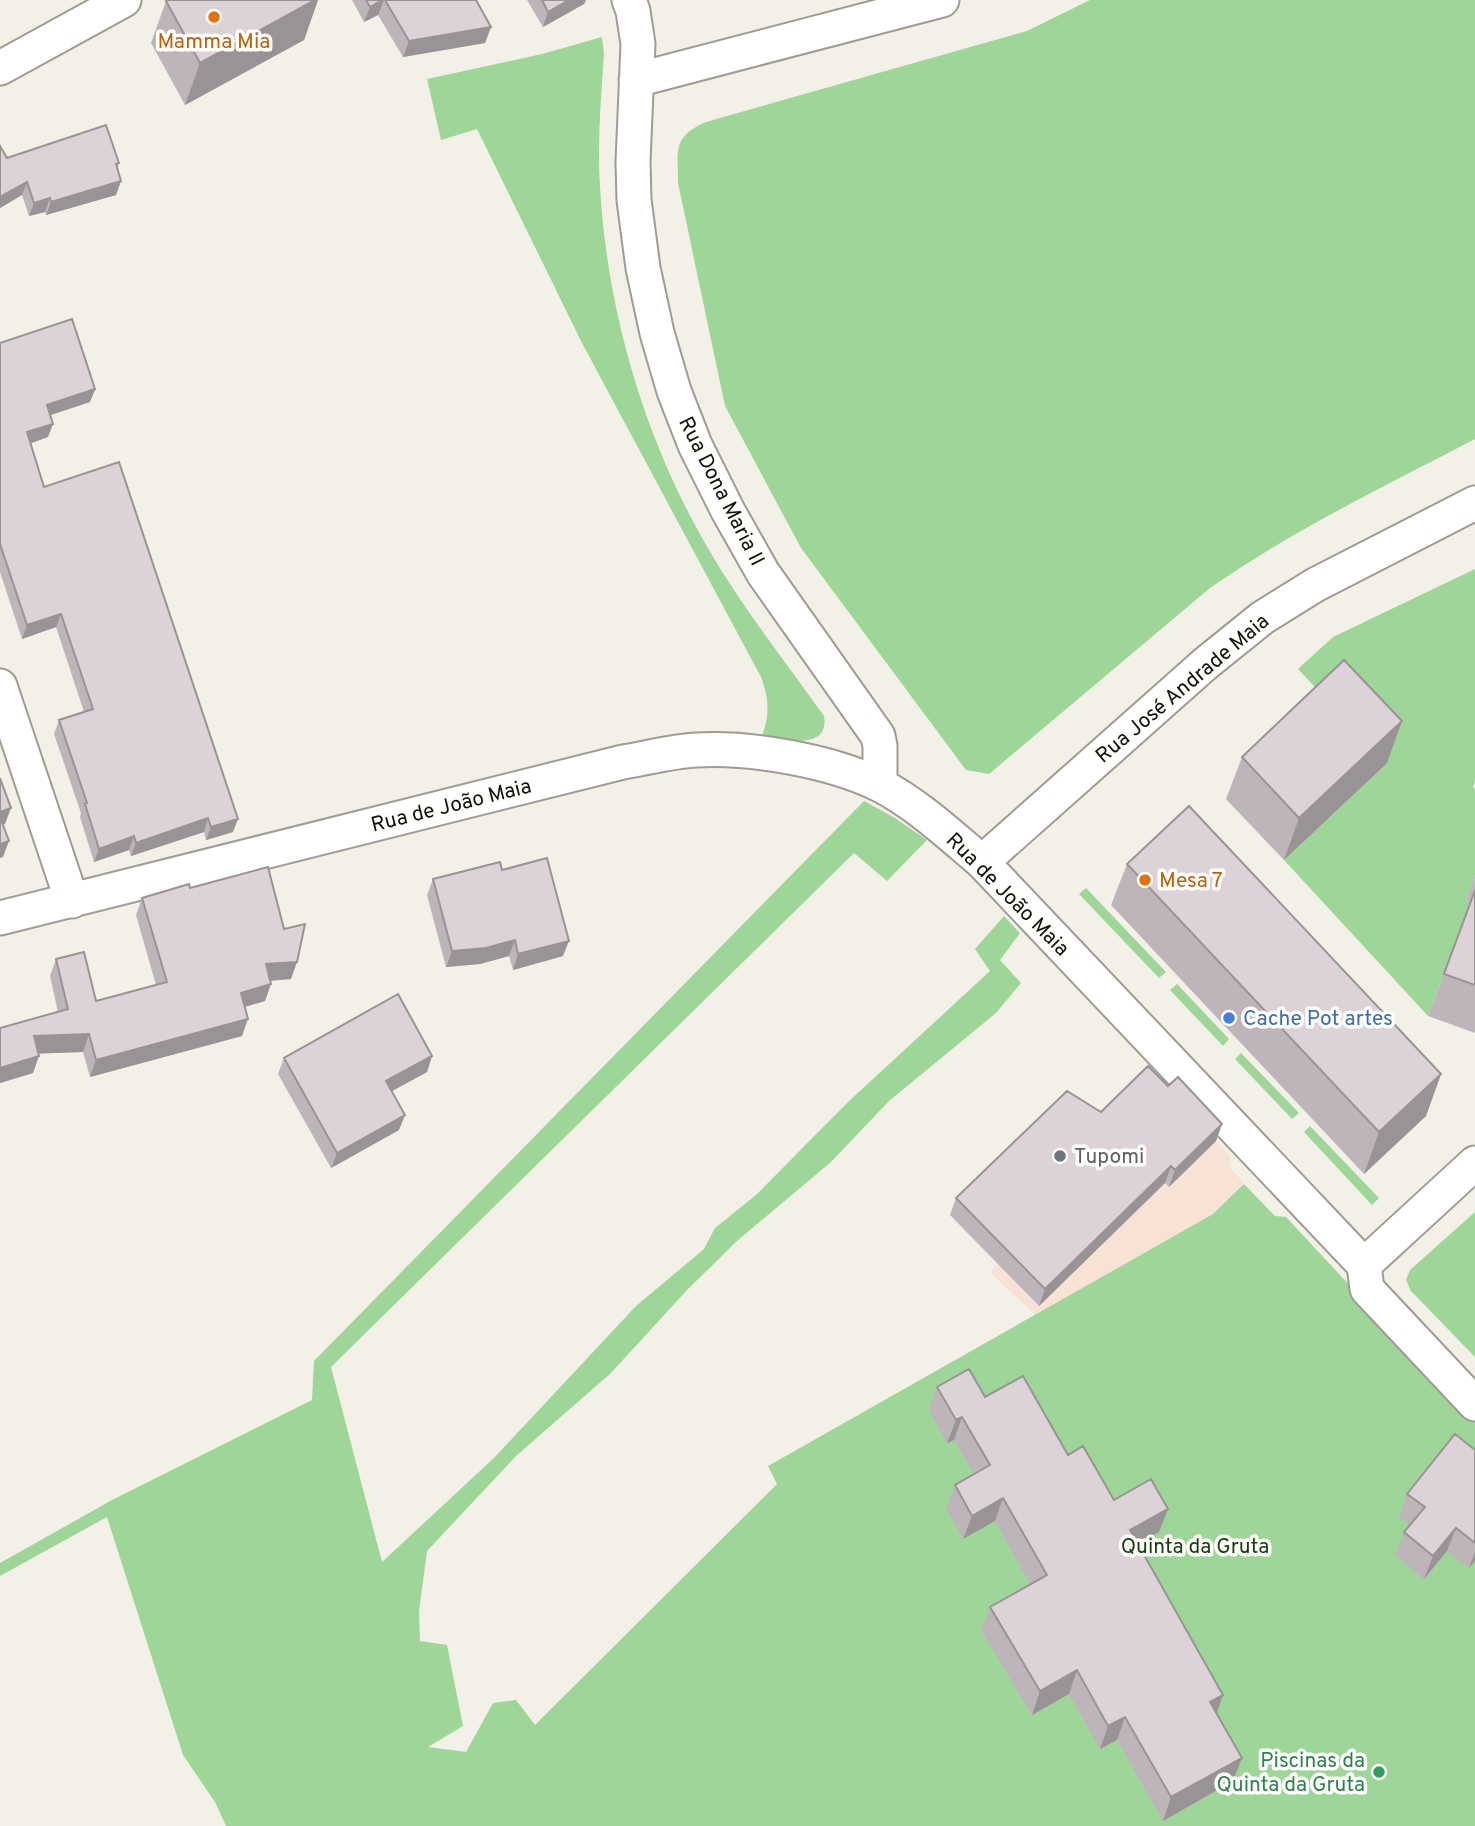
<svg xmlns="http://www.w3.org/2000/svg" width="1475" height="1826" font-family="Overpass,sans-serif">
  <rect width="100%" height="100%" fill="#f3f1e7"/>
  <path fill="#f8e2d5" d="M 1171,1094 L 1231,1157 L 1229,1165 L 1244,1184 L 1213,1214 L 1035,1315 L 990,1272 Z"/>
  <path fill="#9ed598" d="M 1090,0 L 1475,0 L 1475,439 C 1385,486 1293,530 1210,588 L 989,774 L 966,770 L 801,548 L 725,406 L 678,183 C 678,150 672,137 706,122 L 1027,31 Z
    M 602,37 L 604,54 C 601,98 597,143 600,187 C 607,308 642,430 701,536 C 736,599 782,657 824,716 C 830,752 782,739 762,736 C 770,715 769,698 761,677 L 582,343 L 477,129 L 441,140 L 427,79 L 542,54 Z
    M 1475,569 L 1475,781 L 1473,787 L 1475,789 L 1475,875 L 1466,900 L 1471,902 L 1428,1016 L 1284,860 L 1386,763 L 1298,669 L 1333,637 Z
    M 864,801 L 895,818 L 927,840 L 887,881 L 854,853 L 331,1367 L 382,1562 L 494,1458 L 636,1306 L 704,1249 L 715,1228 L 756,1195 L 848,1102 L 990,971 L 975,949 L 1004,916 L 1020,933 L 1000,960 L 1021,983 L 996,1013 L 889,1101 L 831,1162 L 737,1241 L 687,1290 L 611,1373 L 516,1456 L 427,1551 L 419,1611 L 420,1641 L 447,1645 L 463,1726 L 428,1747 L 466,1752 L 493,1703 L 516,1700 L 535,1725 L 777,1484 L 768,1466 L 1213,1214 L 1244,1184 L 1275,1216 L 1286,1217 L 1475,1420 L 1475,1826 L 226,1826 L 215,1802 L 183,1755 L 107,1517 L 0,1576 L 0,1563 L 112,1500 L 312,1400 L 314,1361 Z
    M 1086,888 L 1166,972 L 1159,978 L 1079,894 Z
    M 1177,984 L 1229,1039 L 1223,1046 L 1170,990 Z
    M 1241,1053 L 1299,1113 L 1292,1119 L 1235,1059 Z
    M 1310,1126 L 1379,1198 L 1372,1205 L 1304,1132 Z
    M 1475,1212 L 1475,1357 L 1411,1291 L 1406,1280 L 1410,1270 Z"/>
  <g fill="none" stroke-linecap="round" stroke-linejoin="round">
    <defs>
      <path id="minor" d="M 629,0 L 633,11 L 638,44 L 633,162 L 634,200 L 643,268 L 657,333 L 674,391 L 695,445 L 728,511 L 763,573 L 878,736 L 880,746 L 880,785
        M 0,68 L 124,0
        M 636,80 L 942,0
        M 0,686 L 72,901
        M 982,862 L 1205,664 L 1262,618 L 1315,585 L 1475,503
        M 0,918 L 623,762 C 647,758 673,751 697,750 C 752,747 831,761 880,785 C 917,804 950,835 982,862 L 1364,1265 L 1367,1289 L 1475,1404
        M 1364,1265 L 1475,1163"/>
    </defs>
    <use href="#minor" stroke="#9e9c93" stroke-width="37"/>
    <use href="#minor" stroke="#fff" stroke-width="33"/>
  </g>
  <path fill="#bdb5b9" d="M 169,0 L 318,0 L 304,40 L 185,105 L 151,43 L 166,1 Z
    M 352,0 L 476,0 L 491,27 L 485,43 L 403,57 L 378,15 L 364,22 Z
    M 527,0 L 586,0 L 584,4 L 543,27 Z
    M 0,146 L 7,158 L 119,163 L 117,168 L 121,181 L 116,195 L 46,215 L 45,212 L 29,216 L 22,195 L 0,208 Z
    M 0,343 L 95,389 L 90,402 L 50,415 L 48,437 L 31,443 L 44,487 L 233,832 L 206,840 L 204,832 L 131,856 L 129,850 L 94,862 L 80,817 L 81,813 L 54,734 L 59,720 L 84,712 L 56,627 L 22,639 L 0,572 Z
    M 1402,721 L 1387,763 L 1284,860 L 1226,799 L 1242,757 Z
    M 1127,864 L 1441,1074 L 1426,1116 L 1364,1174 L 1111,905 Z
    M 502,870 L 563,956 L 513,970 L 509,956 L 480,964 L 446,967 L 427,895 L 433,879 Z
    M 1475,875 L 1475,1033 L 1428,1016 L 1471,902 L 1466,900 Z
    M 190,888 L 291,979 L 271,981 L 265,1001 L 245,1007 L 242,1036 L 90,1077 L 83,1052 L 39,1053 L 33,1073 L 0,1083 L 58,1012 L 50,976 L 56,959 L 96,1001 L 156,985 L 136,915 L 142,898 Z
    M 432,1056 L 427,1072 L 392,1091 L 399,1130 L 331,1168 L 278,1074 L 284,1058 Z
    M 1168,1086 L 1222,1124 L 1216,1141 L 1169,1187 L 1165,1183 L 1039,1306 L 950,1215 L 956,1198 Z
    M 937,1387 L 985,1397 L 1068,1455 L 1114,1500 L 1168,1509 L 1159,1532 L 1138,1544 L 1217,1714 L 1233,1781 L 1163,1821 L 1117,1740 L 1100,1749 L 1069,1694 L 1032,1715 L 981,1630 L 990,1607 L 1030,1584 L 995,1521 L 963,1539 L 946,1508 L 955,1485 L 974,1474 L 954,1440 L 947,1443 L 929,1410 Z
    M 1475,1450 L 1475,1561 L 1469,1568 L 1447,1551 L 1424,1579 L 1395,1555 L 1404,1532 L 1410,1525 L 1399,1517 L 1407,1494 Z"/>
  <path fill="#9a9396" d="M 315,0 L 318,0 L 304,40 L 185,105 L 200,63 Z
    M 382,0 L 384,0 L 378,15 L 364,22 L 370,7 Z
    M 569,0 L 586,0 L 584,4 L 543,27 L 548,12 Z
    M 491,27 L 485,43 L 403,57 L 409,41 Z
    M 121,181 L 116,195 L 46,215 L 51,202 Z
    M 27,182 L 22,195 L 0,208 L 0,197 Z
    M 50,198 L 45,212 L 29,216 L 34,203 Z
    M 95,389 L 90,402 L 42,418 L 47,405 Z
    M 53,424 L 48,437 L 23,446 L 27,432 Z
    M 61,614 L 56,627 L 22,639 L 27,625 Z
    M 1402,721 L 1387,763 L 1284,860 L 1299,818 Z
    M 11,808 L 5,824 L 0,826 L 0,812 Z
    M 208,818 L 204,832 L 131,856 L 136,843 Z
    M 238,819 L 233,832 L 206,840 L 211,827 Z
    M 134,836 L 129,850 L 94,862 L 99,849 Z
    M 9,841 L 3,857 L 0,858 L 0,844 Z
    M 515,940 L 509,956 L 480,964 L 446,967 L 452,951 Z
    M 569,941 L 563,956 L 513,970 L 518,954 Z
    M 297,962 L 291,979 L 260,981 L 266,964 Z
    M 271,984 L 265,1001 L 234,1010 L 241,993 Z
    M 248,1019 L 242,1036 L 90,1077 L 96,1060 Z
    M 89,1034 L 83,1052 L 28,1054 L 34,1036 Z
    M 39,1056 L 33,1073 L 0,1083 L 0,1068 Z
    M 432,1056 L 427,1072 L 381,1097 L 386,1081 Z
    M 1441,1074 L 1426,1116 L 1364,1174 L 1379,1132 Z
    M 405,1115 L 399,1130 L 331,1168 L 337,1153 Z
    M 1222,1124 L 1216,1141 L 1169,1187 L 1175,1170 Z
    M 1171,1166 L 1165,1183 L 1039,1306 L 1045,1289 Z
    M 962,1417 L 954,1440 L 947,1443 L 956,1420 Z
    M 1003,1498 L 995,1521 L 963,1539 L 972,1516 Z
    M 1168,1509 L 1159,1532 L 1122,1553 L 1130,1530 Z
    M 1456,1528 L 1447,1551 L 1424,1579 L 1433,1556 Z
    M 1475,1552 L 1475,1561 L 1469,1568 Z
    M 1077,1670 L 1069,1694 L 1032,1715 L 1040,1691 Z
    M 1223,1695 L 1215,1718 L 1210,1702 Z
    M 1125,1717 L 1117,1740 L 1100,1749 L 1108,1726 Z
    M 1242,1758 L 1233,1781 L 1163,1821 L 1171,1797 Z"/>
  <path fill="#dcd2d7" stroke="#9a9396" stroke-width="2" d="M 169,0 L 315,0 L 200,63 L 166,1 Z
    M 366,0 L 382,0 L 370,7 Z
    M 385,0 L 476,0 L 491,27 L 409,41 Z
    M 542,0 L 569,0 L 548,12 Z
    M 106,125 L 119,163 L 116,164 L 121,181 L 51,202 L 50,198 L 34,203 L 27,182 L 0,197 L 0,146 L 7,158 Z
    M 72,319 L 95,389 L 47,405 L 53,424 L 27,432 L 44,487 L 119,462 L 238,819 L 211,827 L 208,818 L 136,843 L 134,836 L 99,849 L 85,804 L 87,803 L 59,720 L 93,709 L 61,614 L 27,625 L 0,544 L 0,343 Z
    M 1344,660 L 1402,721 L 1299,818 L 1242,757 Z
    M 0,778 L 11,808 L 0,812 Z
    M 1189,806 L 1441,1074 L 1379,1132 L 1127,864 Z
    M 0,817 L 9,841 L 0,844 Z
    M 547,858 L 569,941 L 518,954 L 515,940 L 486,948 L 452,951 L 433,879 L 500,862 L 502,870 Z
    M 268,867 L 284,929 L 305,924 L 297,962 L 266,964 L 271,984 L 241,993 L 248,1019 L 96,1060 L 89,1034 L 34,1036 L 39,1056 L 0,1068 L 0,1028 L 68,1009 L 56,959 L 84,952 L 96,1001 L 167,982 L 142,898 L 189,884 L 190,888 Z
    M 1475,890 L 1475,985 L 1444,974 Z
    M 398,994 L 432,1056 L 386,1081 L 405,1115 L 337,1153 L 284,1058 Z
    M 1148,1066 L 1168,1086 L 1178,1077 L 1222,1124 L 1175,1170 L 1171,1166 L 1045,1289 L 956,1198 L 1067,1091 L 1101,1112 Z
    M 969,1369 L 985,1397 L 1023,1376 L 1068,1455 L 1083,1446 L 1114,1500 L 1151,1479 L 1168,1509 L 1130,1530 L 1223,1695 L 1210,1702 L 1242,1758 L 1171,1797 L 1125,1717 L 1108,1726 L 1077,1670 L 1040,1691 L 990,1607 L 1047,1575 L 1003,1498 L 972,1516 L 955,1485 L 990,1465 L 962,1417 L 956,1420 L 937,1387 Z
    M 1455,1434 L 1475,1450 L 1475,1543 L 1456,1528 L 1433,1556 L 1404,1532 L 1425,1507 L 1407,1494 Z"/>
  <g fill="#e8710a" stroke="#fffefa" stroke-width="2.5">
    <circle cx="214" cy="17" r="7"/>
    <circle cx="1145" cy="880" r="7"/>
  </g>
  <circle fill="#3f7fe0" stroke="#fffefa" stroke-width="2.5" cx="1229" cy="1018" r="7"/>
  <circle fill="#6b7280" stroke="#fffefa" stroke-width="2.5" cx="1060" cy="1156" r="7"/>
  <circle fill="#2e9e5b" stroke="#fffefa" stroke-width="2.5" cx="1379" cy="1772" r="7"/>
  <g text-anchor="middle" stroke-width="7" stroke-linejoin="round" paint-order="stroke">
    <g font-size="21" fill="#c56008" stroke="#fffefa">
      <text x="214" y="48">Mamma Mia</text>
      <text x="1159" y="887" text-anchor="start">Mesa 7</text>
    </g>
    <g font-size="21" fill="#11100d" stroke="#fffefa">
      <text transform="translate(722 491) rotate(63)" y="7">Rua Dona Maria II</text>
      <text transform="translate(1182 688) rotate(-40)" y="7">Rua José Andrade Maia</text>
      <text transform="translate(451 805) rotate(-14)" y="7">Rua de João Maia</text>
      <text transform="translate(1008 894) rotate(45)" y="7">Rua de João Maia</text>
    </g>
    <g font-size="21" fill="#366cbe" stroke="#fffefa" text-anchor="start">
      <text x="1243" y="1025">Cache Pot artes</text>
    </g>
    <g font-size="21" fill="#5b616d" stroke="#fffefa" text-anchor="start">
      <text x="1074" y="1163">Tupomi</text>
    </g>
    <g font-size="21" fill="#0f3f0c" stroke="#fffefa">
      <text x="1195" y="1553">Quinta da Gruta</text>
    </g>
    <g font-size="21" fill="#27864d" stroke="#fffefa" text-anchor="end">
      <text x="1365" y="1767">Piscinas da<tspan x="1365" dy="24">Quinta da Gruta</tspan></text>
    </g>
  </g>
</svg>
